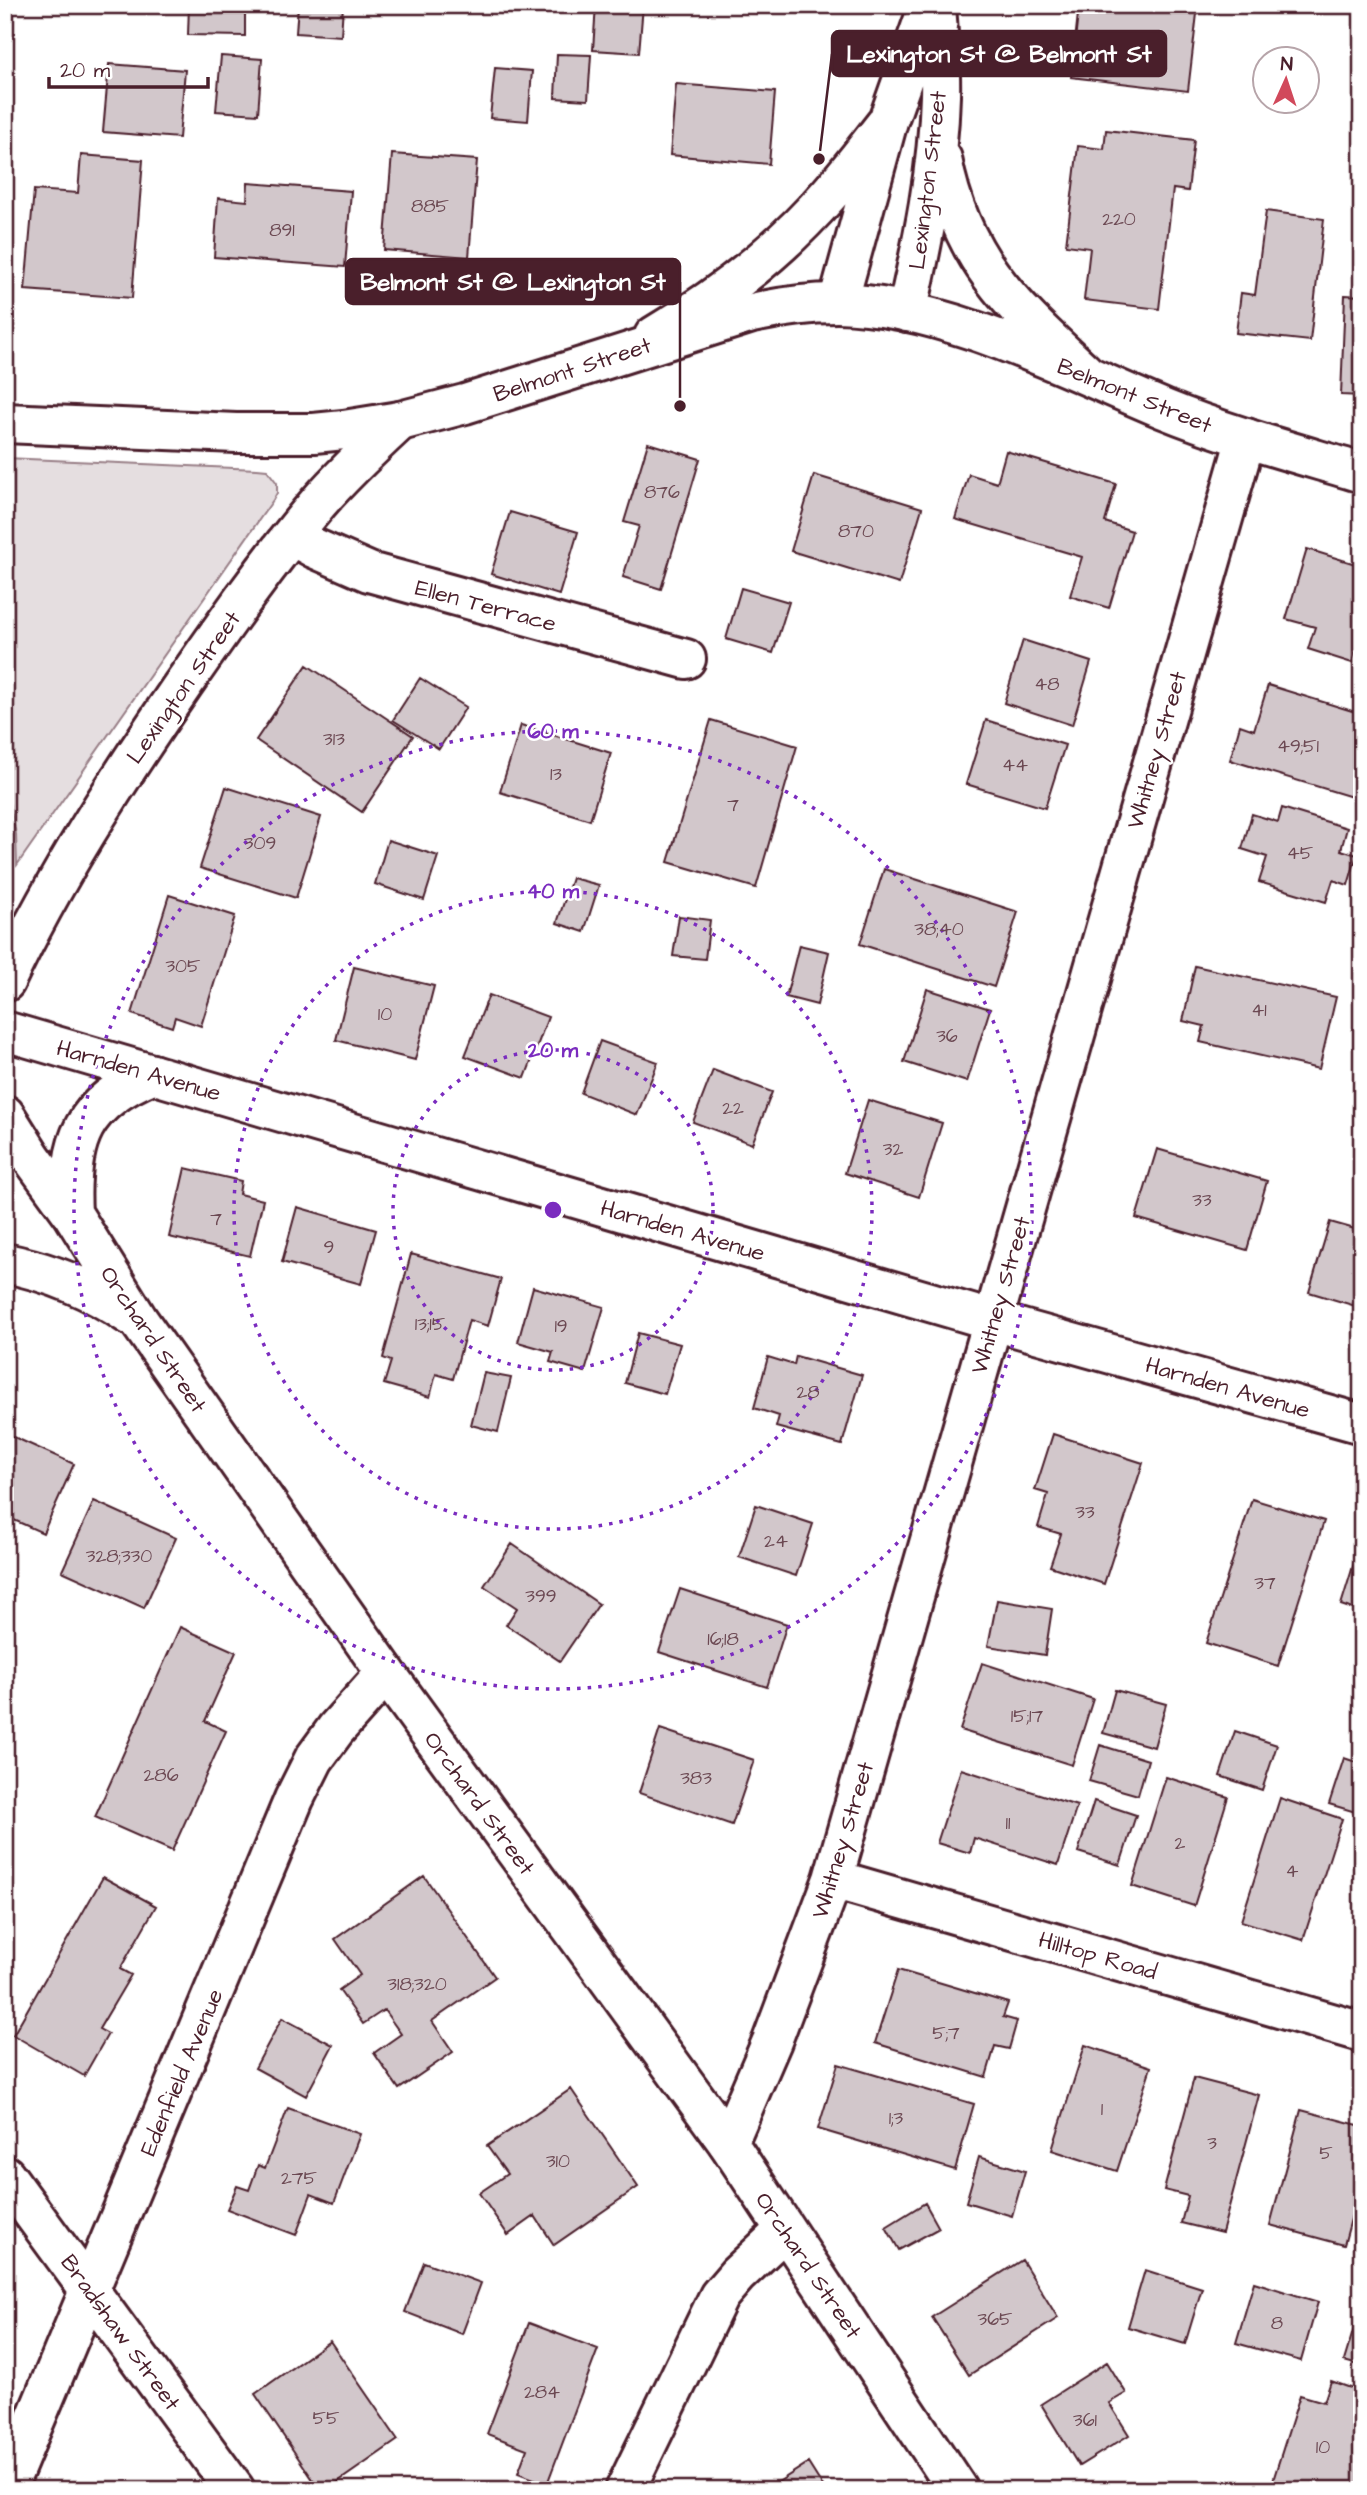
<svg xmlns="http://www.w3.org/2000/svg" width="1367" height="2495" font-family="'Architects Daughter',sans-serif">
  <rect width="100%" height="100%" fill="#fff"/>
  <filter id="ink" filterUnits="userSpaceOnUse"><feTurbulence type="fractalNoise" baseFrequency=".0143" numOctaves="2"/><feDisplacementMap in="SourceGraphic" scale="14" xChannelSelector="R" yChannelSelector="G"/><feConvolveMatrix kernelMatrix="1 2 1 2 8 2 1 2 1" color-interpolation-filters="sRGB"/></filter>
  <g filter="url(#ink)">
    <path fill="#e5dee0" stroke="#987e86" stroke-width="2" d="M 5,458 L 257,469 L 267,470 L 277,483 L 277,493 L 273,500 L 17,865 L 16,834 L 5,784 Z"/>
    <path fill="#d2c7cb" stroke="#4a1f2b" stroke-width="2" d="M 189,5 L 245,5 L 245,36 L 188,35 Z
      M 298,5 L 343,5 L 341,36 L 296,33 Z
      M 596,5 L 643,5 L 639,53 L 593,50 Z
      M 1079,5 L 1198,5 L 1188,91 L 1071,77 Z
      M 557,54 L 591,55 L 588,100 L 555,98 Z
      M 221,56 L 262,59 L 258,114 L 216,111 Z
      M 109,64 L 185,70 L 179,138 L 103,132 Z
      M 495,68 L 532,71 L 528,121 L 490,118 Z
      M 676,84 L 775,92 L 769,164 L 670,155 Z
      M 1106,130 L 1194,140 L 1188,191 L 1173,189 L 1159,309 L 1084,300 L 1090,248 L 1066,245 L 1078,146 L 1104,149 Z
      M 392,154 L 477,160 L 469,257 L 384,250 Z
      M 81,155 L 143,160 L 132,298 L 25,290 L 34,190 L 78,193 Z
      M 248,183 L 351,191 L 345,267 L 214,257 L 218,198 L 247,201 Z
      M 1266,211 L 1324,219 L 1310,341 L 1236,333 L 1241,293 L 1255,295 Z
      M 1345,295 L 1362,296 L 1362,396 L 1341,395 Z
      M 648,443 L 700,459 L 661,589 L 623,577 L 639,526 L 624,522 Z
      M 1006,451 L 1116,484 L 1105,522 L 1132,531 L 1109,608 L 1070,596 L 1082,557 L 955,519 L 969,474 L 997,483 Z
      M 814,475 L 922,508 L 899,584 L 791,551 Z
      M 510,512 L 578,532 L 559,595 L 491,574 Z
      M 1307,549 L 1362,566 L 1362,643 L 1358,642 L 1352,663 L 1308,649 L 1315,627 L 1286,619 Z
      M 741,588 L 789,602 L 773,653 L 726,639 Z
      M 1023,640 L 1091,662 L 1072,725 L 1004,703 Z
      M 307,665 L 413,736 L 362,812 L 256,740 Z
      M 420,678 L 466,707 L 439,749 L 393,720 Z
      M 1268,685 L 1362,714 L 1362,786 L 1356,784 L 1352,797 L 1230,760 L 1240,725 L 1254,730 Z
      M 711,720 L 797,746 L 756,888 L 668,862 Z
      M 986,720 L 1065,745 L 1045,808 L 966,784 Z
      M 521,725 L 611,753 L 590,820 L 500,792 Z
      M 226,787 L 321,817 L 296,898 L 200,868 Z
      M 1282,808 L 1347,828 L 1341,850 L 1357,855 L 1348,885 L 1333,880 L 1326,902 L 1259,882 L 1267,857 L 1242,849 L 1252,814 L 1278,822 Z
      M 388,840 L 438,856 L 424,900 L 375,884 Z
      M 884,869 L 1018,912 L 994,987 L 860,944 Z
      M 572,878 L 599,885 L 584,932 L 557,923 Z
      M 169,895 L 235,916 L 201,1026 L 175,1017 L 172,1027 L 132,1014 Z
      M 679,916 L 710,920 L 705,959 L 673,956 Z
      M 799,945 L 829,952 L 817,1005 L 786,997 Z
      M 1195,966 L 1336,997 L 1319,1069 L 1200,1042 L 1204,1026 L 1183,1021 Z
      M 354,967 L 434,986 L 415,1060 L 336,1040 Z
      M 927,989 L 990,1009 L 967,1082 L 904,1062 Z
      M 489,995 L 548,1017 L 525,1078 L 465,1056 Z
      M 600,1041 L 658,1062 L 637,1115 L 581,1093 Z
      M 713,1070 L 772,1092 L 752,1144 L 693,1122 Z
      M 868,1100 L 942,1123 L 919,1197 L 845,1173 Z
      M 1157,1149 L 1267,1181 L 1247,1250 L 1136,1218 Z
      M 185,1168 L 241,1181 L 239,1194 L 263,1200 L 250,1256 L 169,1237 Z
      M 297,1207 L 376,1230 L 361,1284 L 282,1262 Z
      M 1330,1222 L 1362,1231 L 1362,1308 L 1309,1292 Z
      M 411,1254 L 501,1279 L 488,1326 L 469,1320 L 453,1379 L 436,1374 L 430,1397 L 384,1384 L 391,1361 L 383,1358 Z
      M 533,1287 L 604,1307 L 585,1372 L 550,1362 L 553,1352 L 518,1342 Z
      M 638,1333 L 680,1344 L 665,1394 L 625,1383 Z
      M 796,1356 L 862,1375 L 842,1445 L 776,1427 L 779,1416 L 754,1408 L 768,1357 L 794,1365 Z
      M 484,1373 L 511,1378 L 498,1432 L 471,1425 Z
      M 5,1433 L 74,1464 L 43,1533 L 5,1516 Z
      M 1053,1434 L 1143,1463 L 1104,1584 L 1050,1566 L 1061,1534 L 1038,1527 L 1048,1494 L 1035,1490 Z
      M 1252,1499 L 1324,1521 L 1278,1666 L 1206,1643 Z
      M 94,1501 L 176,1538 L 144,1608 L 62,1571 Z
      M 756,1505 L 813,1524 L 796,1576 L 739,1557 Z
      M 1362,1537 L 1362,1612 L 1341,1605 Z
      M 512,1544 L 599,1604 L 560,1661 L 506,1625 L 517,1608 L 484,1586 Z
      M 680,1589 L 787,1624 L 767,1687 L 659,1652 Z
      M 997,1600 L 1052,1609 L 1045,1655 L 988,1646 Z
      M 180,1627 L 236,1652 L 205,1721 L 226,1731 L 172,1851 L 95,1817 Z
      M 982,1663 L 1093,1699 L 1072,1765 L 960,1730 Z
      M 1115,1690 L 1166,1704 L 1154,1747 L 1103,1733 Z
      M 660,1729 L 754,1760 L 732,1825 L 639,1793 Z
      M 1235,1731 L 1277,1745 L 1262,1790 L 1220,1776 Z
      M 1100,1745 L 1148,1760 L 1138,1795 L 1089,1781 Z
      M 1344,1758 L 1362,1764 L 1362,1814 L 1329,1804 Z
      M 961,1769 L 1077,1806 L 1058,1865 L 974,1838 L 970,1853 L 937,1843 Z
      M 1166,1777 L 1228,1797 L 1194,1906 L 1132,1886 Z
      M 1280,1798 L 1342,1819 L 1303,1940 L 1241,1921 Z
      M 1094,1801 L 1136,1815 L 1120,1865 L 1078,1852 Z
      M 424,1876 L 495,1977 L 432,2021 L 453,2052 L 399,2089 L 374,2053 L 401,2034 L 384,2010 L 363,2024 L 339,1990 L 360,1975 L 335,1939 Z
      M 103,1877 L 156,1906 L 120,1969 L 131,1975 L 99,2029 L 108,2034 L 84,2076 L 13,2035 Z
      M 898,1970 L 1008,2003 L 1003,2017 L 1017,2021 L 1009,2049 L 995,2046 L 986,2077 L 875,2043 Z
      M 282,2018 L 333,2045 L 306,2096 L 255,2068 Z
      M 1085,2045 L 1151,2067 L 1117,2171 L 1052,2150 Z
      M 838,2064 L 974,2104 L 955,2170 L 818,2129 Z
      M 1194,2078 L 1259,2095 L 1222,2233 L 1181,2223 L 1188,2196 L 1164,2190 Z
      M 571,2089 L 638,2187 L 554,2245 L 535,2216 L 508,2235 L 479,2193 L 507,2174 L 487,2146 Z
      M 288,2108 L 360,2134 L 334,2203 L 311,2194 L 296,2235 L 227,2209 L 237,2186 L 249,2190 L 258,2165 L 265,2168 Z
      M 1301,2110 L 1362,2126 L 1362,2178 L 1344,2245 L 1270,2225 Z
      M 979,2157 L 1025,2171 L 1012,2216 L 966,2202 Z
      M 925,2203 L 939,2228 L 899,2250 L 886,2227 Z
      M 1022,2260 L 1058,2318 L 969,2375 L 932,2317 Z
      M 424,2262 L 481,2283 L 462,2334 L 405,2312 Z
      M 1145,2270 L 1202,2288 L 1185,2344 L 1128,2327 Z
      M 1254,2282 L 1318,2302 L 1301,2361 L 1236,2343 Z
      M 1358,2315 L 1362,2316 L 1362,2366 L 1344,2361 Z
      M 529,2323 L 598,2349 L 547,2484 L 518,2473 L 527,2449 L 487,2434 Z
      M 330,2341 L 398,2440 L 326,2490 L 320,2490 L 255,2394 Z
      M 1107,2362 L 1126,2393 L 1109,2403 L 1129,2435 L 1079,2466 L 1041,2404 Z
      M 1331,2381 L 1362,2392 L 1362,2490 L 1270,2490 L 1300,2395 L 1324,2402 Z
      M 808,2463 L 825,2490 L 766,2490 Z"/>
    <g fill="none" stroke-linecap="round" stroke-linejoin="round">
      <defs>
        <path id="minor" d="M 942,159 C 961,260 1012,305 1084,372
          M 838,303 L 888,121 L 929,5
          M 907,312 C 923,241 938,169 940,96 C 941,66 938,35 936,5
          M 654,336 C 720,297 780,251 830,193 C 850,170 869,145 888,121
          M 292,536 L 314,548 L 369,572 L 686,659
          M 5,982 C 54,878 117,781 182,686 C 225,624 269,561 318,503 C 343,474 372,447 400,421
          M 5,1031 L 1022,1329 L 1362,1424
          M 833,1879 L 1362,2032
          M 728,2143 L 772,2041 L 833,1879 L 1246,438
          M 5,2175 L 235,2490
          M 6,2490 L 294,1799 L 314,1759 L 336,1729 L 386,1673
          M 625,2490 L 719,2296 L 737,2275 L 785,2230"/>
        <path id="major" d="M 5,423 L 236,433 L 314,433 L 344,430 L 400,421 L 465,404 L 752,313 C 780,307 808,303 837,303 C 946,305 1065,368 1164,409 C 1228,435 1296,453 1362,473
          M 5,1115 L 32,1158 L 72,1213 L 139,1321 L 386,1673 L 728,2143 L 958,2490
          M 72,1213 C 68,1140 82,1103 152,1074
          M 5,1263 C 52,1272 92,1289 131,1316"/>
      </defs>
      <use href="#minor" stroke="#4a1f2b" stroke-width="44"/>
      <use href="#major" stroke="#4a1f2b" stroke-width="44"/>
      <use href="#minor" stroke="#fff" stroke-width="38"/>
      <use href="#major" stroke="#fff" stroke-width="38"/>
    </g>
  </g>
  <g fill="none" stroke="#7b2cbf" stroke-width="3.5" stroke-dasharray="3.5 7">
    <circle cx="553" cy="1210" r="160"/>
    <circle cx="553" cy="1210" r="319"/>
    <circle cx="553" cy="1210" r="479"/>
  </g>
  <g text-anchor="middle" stroke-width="5" stroke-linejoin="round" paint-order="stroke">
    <g font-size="19" fill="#6c4953">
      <text x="430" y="212">885</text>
      <text x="1119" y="225">220</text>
      <text x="282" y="236">891</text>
      <text x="662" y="498">876</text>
      <text x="856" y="537">870</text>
      <text x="1047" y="690">48</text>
      <text x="334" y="745">313</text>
      <text x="1298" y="752">49;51</text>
      <text x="1015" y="771">44</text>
      <text x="556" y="780">13</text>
      <text x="733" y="811">7</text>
      <text x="260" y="849">309</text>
      <text x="1300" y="859">45</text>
      <text x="939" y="935">38;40</text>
      <text x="183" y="972">305</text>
      <text x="1259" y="1016">41</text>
      <text x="385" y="1020">10</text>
      <text x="947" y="1042">36</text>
      <text x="733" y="1114">22</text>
      <text x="893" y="1155">32</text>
      <text x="1202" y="1206">33</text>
      <text x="216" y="1225">7</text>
      <text x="329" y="1253">9</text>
      <text x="430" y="1330">13;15</text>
      <text x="561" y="1332">19</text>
      <text x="808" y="1398">28</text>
      <text x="1085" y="1518">33</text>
      <text x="776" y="1547">24</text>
      <text x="119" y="1562">328;330</text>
      <text x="1265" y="1589">37</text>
      <text x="541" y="1602">399</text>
      <text x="723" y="1645">16;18</text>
      <text x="1027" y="1722">15;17</text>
      <text x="161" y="1781">286</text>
      <text x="696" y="1784">383</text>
      <text x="1008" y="1829">11</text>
      <text x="1180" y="1849">2</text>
      <text x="1292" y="1877">4</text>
      <text x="417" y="1990">318;320</text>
      <text x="946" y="2039">5;7</text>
      <text x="1102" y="2115">1</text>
      <text x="896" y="2124">1;3</text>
      <text x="1212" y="2149">3</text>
      <text x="1326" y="2159">5</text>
      <text x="558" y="2167">310</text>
      <text x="299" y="2184">275</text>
      <text x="995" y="2325">365</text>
      <text x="1277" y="2329">8</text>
      <text x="542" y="2398">284</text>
      <text x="326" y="2424">55</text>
      <text x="1085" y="2426">361</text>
      <text x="1323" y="2453">10</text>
    </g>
    <g font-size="23" fill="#4a1f2b" stroke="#fff">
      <text transform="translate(927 180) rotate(-83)" y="8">Lexington Street</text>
      <text transform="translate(572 369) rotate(-18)" y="8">Belmont Street</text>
      <text transform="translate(1135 395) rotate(22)" y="8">Belmont Street</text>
      <text transform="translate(486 605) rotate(15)" y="8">Ellen Terrace</text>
      <text transform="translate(183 687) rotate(-55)" y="8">Lexington Street</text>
      <text transform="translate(1156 750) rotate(-74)" y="8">Whitney Street</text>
      <text transform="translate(139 1070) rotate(16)" y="8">Harnden Avenue</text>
      <text transform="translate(683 1230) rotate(16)" y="8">Harnden Avenue</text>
      <text transform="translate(1000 1295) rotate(-74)" y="8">Whitney Street</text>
      <text transform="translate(154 1339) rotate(56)" y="8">Orchard Street</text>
      <text transform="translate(1228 1387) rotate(16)" y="8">Harnden Avenue</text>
      <text transform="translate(480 1803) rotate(54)" y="8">Orchard Street</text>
      <text transform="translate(842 1840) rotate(-73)" y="8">Whitney Street</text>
      <text transform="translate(1098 1955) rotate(16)" y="8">Hilltop Road</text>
      <text transform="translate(181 2072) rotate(-67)" y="8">Edenfield Avenue</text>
      <text transform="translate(809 2265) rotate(56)" y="8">Orchard Street</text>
      <text transform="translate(121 2332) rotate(54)" y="8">Bradshaw Street</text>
    </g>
  </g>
  <circle cx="553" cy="1210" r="10" fill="#7b2cbf" stroke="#fff" stroke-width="3.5"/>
  <g font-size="21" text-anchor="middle" font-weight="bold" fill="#7b2cbf" stroke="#fff" stroke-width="5" stroke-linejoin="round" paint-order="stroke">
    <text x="553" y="738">60 m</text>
    <text x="553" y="898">40 m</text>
    <text x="553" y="1057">20 m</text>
  </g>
  <path fill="none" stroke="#4a1f2b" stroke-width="2.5" d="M819 159L832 54M680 406L680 282"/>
  <g fill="#4a1f2b" stroke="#fff" stroke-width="2.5">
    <circle cx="819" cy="159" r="7"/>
    <circle cx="680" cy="406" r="7"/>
  </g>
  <g fill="#4a1f2b" stroke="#4a1f2b" stroke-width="2.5">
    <rect x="832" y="31" width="334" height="45" rx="7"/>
    <rect x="346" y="259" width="334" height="45" rx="7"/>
  </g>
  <g font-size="24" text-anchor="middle" font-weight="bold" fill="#fff">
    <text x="999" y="62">Lexington St @ Belmont St</text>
    <text x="513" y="290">Belmont St @ Lexington St</text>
  </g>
  <rect width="1367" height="2495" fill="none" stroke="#fff" stroke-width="28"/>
  <rect x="14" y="14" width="1339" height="2467" fill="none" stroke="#4a1f2b" stroke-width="2.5" filter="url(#ink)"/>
  <g transform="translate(1286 80) rotate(3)"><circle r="33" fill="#ffffff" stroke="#b7a5aa" stroke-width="2"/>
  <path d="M0-5L12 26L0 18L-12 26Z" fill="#d1495b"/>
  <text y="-10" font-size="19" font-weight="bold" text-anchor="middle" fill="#4a1f2b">N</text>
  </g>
  <path d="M49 77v10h159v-10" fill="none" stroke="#4a1f2b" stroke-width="3.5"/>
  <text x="60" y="77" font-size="21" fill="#4a1f2b" stroke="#ffffff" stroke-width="5" paint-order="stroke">20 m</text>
</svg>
